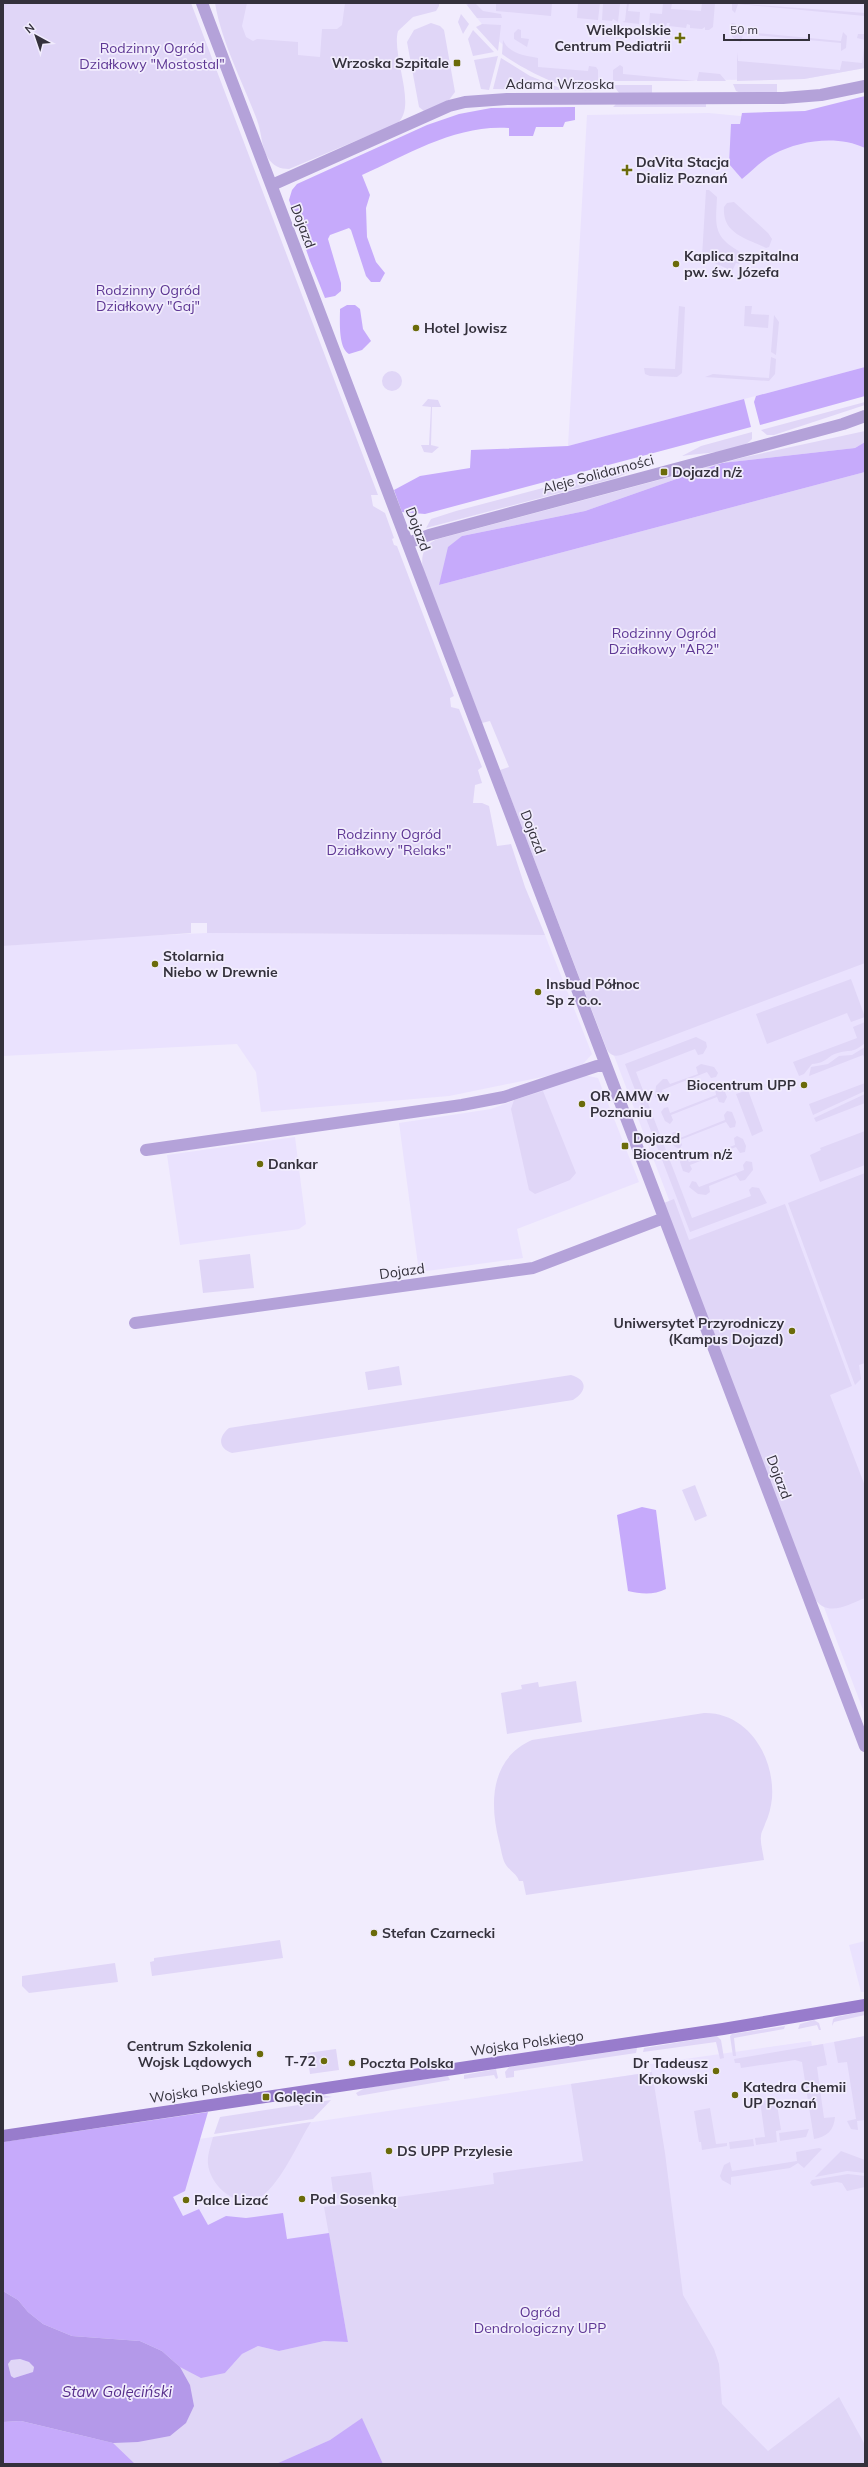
<svg xmlns="http://www.w3.org/2000/svg" width="868" height="2467" font-family="Mulish,sans-serif">
  <rect width="100%" height="100%" fill="#f1ecfd"/>
  <path fill="#eae2fe" d="M 242,3 L 359,3 L 349,73 L 254,67 L 238,19 Z
    M 465,3 L 865,3 L 865,68 L 804,79 L 598,81 L 545,72 L 516,55 L 490,34 Z
    M 865,99 L 865,367 L 568,446 L 587,115 L 709,113 L 740,116 L 801,115 Z
    M 865,700 L 865,1715 L 505,769 Z
    M 207,933 L 545,935 L 592,1054 L 583,1064 L 562,1073 L 449,1096 L 261,1112 L 256,1072 L 237,1044 L 3,1056 L 3,946 L 97,938 Z
    M 583,1075 L 598,1078 L 639,1182 L 517,1229 L 523,1258 L 419,1272 L 399,1123 L 491,1109 Z
    M 295,1137 L 306,1224 L 299,1229 L 180,1245 L 167,1155 Z
    M 865,1941 L 865,1992 L 861,1992 L 849,1945 Z
    M 865,2036 L 865,2464 L 3,2464 L 3,2306 L 199,2139 L 651,2072 L 650,2064 L 811,2041 L 812,2046 Z"/>
  <path fill="#e0d6f7" d="M 3,3 L 191,3 L 378,495 L 371,495 L 373,506 L 385,513 L 394,538 L 392,539 L 394,545 L 397,546 L 454,696 L 450,698 L 451,707 L 459,709 L 482,767 L 478,770 L 482,783 L 475,785 L 473,803 L 482,803 L 489,806 L 497,846 L 511,844 L 525,887 L 545,935 L 207,933 L 207,923 L 191,923 L 191,933 L 3,946 Z
    M 215,3 L 247,3 L 242,26 L 246,37 L 253,41 L 257,39 L 298,42 L 298,55 L 320,57 L 322,29 L 337,29 L 342,25 L 345,3 L 439,3 L 439,6 L 436,11 L 413,17 L 398,31 C 391,56 419,109 396,124 L 289,169 C 280,169 273,166 268,158 C 261,147 262,133 257,120 C 243,82 222,44 215,3 Z
    M 469,3 L 475,3 L 483,11 L 501,14 L 502,18 L 477,18 L 467,5 Z
    M 496,3 L 552,3 L 551,16 L 496,11 Z
    M 578,3 L 600,3 L 598,20 L 577,18 Z
    M 603,3 L 620,4 L 618,22 L 613,19 L 612,21 L 602,20 Z
    M 627,3 L 629,3 L 628,11 L 640,12 L 639,24 L 622,22 L 625,21 Z
    M 663,3 L 672,3 L 671,9 L 701,11 L 702,3 L 715,3 L 713,27 L 709,30 L 705,30 L 705,27 L 702,29 L 690,28 L 690,25 L 687,24 L 686,28 L 669,26 L 670,23 L 667,23 L 666,26 L 649,25 L 650,13 L 662,14 Z
    M 732,3 L 865,13 L 865,16 L 738,4 L 735,13 L 732,10 Z
    M 461,14 L 469,24 L 463,34 L 458,22 Z
    M 431,23 L 440,26 L 444,30 L 455,92 L 449,100 L 424,111 L 419,107 L 407,42 L 414,30 Z
    M 732,23 L 736,24 L 735,31 L 841,41 L 843,32 L 847,36 L 846,48 L 841,51 L 841,43 L 743,34 L 741,42 C 732,40 730,34 730,26 Z
    M 482,24 L 501,25 L 498,51 L 476,27 Z
    M 518,29 L 521,30 L 521,38 L 529,39 L 527,47 L 514,39 L 514,33 Z
    M 473,30 L 494,52 L 473,56 L 468,39 Z
    M 858,34 L 865,34 L 865,68 L 804,79 L 737,81 L 737,52 L 738,61 L 840,70 L 842,61 L 862,63 L 865,40 L 857,38 Z
    M 503,40 C 509,54 525,56 538,58 L 538,67 L 588,71 L 589,66 L 596,67 L 598,70 L 598,88 C 578,100 518,66 502,54 Z
    M 498,56 L 489,90 L 481,89 L 474,60 Z
    M 501,58 L 530,76 L 565,90 L 493,89 Z
    M 620,65 L 623,67 L 623,74 L 697,81 L 699,72 L 720,74 L 726,81 L 613,81 L 613,70 Z
    M 733,84 L 777,84 L 777,93 L 741,93 L 736,91 Z
    M 613,85 L 652,85 L 652,93 L 619,93 Z
    M 616,104 L 706,104 L 706,107 L 613,107 Z
    M 706,190 L 709,190 L 717,197 C 716,223 712,235 737,250 C 742,253 738,253 743,255 L 739,264 L 736,263 L 732,271 L 702,257 Z
    M 734,202 L 768,233 L 772,239 L 769,247 L 766,248 C 746,238 722,234 724,207 L 727,203 Z
    M 679,306 L 685,307 L 682,373 L 677,377 L 650,376 L 645,374 L 644,368 L 675,369 Z
    M 745,306 L 752,306 L 751,314 L 769,315 L 768,328 L 744,326 Z
    M 774,315 L 779,322 L 776,355 L 771,352 Z
    M 771,357 L 776,359 L 775,374 L 769,381 L 705,377 L 713,374 L 769,378 Z
    M382 381a10 10 0 1 1 20 0a10 10 0 1 1-20 0Z
    M 428,399 L 438,400 L 441,407 L 432,407 L 431,445 L 439,447 L 432,453 L 424,452 L 421,445 L 429,445 L 431,407 L 422,406 Z
    M 865,402 L 865,405 L 774,435 L 767,435 L 761,430 Z
    M 865,431 L 865,442 L 855,448 L 722,463 L 585,511 L 462,536 L 439,585 L 865,472 L 865,963 L 621,1055 C 610,1058 607,1051 604,1042 L 500,770 L 509,767 L 490,721 L 482,723 L 423,569 C 420,555 425,543 438,539 L 745,457 Z
    M 752,432 L 752,439 C 740,453 700,453 682,456 L 701,446 Z
    M 644,466 L 616,478 L 426,528 L 431,519 L 456,511 L 622,467 Z
    M 851,979 L 865,1017 L 851,1022 L 847,1013 L 767,1044 L 756,1014 Z
    M 865,1022 L 865,1043 C 851,1054 852,1049 838,1053 C 826,1056 828,1063 812,1064 L 804,1074 L 799,1076 L 793,1062 L 857,1038 L 853,1027 Z
    M 696,1037 L 706,1042 L 707,1047 L 703,1054 L 698,1055 L 695,1049 L 636,1072 L 692,1218 L 751,1196 L 749,1190 L 752,1187 L 759,1188 L 767,1203 L 690,1232 L 625,1064 Z
    M 865,1047 L 865,1059 L 863,1055 L 809,1076 L 811,1067 L 828,1064 L 839,1056 L 852,1055 Z
    M 701,1064 L 714,1067 L 718,1073 L 716,1077 L 711,1078 L 707,1072 L 662,1090 L 663,1095 L 660,1099 L 655,1097 L 656,1086 L 663,1079 L 667,1079 L 670,1084 L 698,1074 L 696,1067 Z
    M 865,1083 L 865,1091 L 813,1115 L 809,1104 Z
    M 718,1086 L 723,1087 L 727,1097 L 724,1103 L 719,1102 L 717,1097 L 671,1115 L 673,1120 L 670,1124 L 665,1121 L 661,1112 L 664,1108 L 668,1107 L 670,1113 L 716,1095 L 715,1088 Z
    M 748,1090 L 763,1131 L 752,1136 L 736,1094 Z
    M 543,1091 L 576,1173 L 570,1180 L 535,1194 L 529,1190 L 511,1109 L 514,1100 Z
    M 865,1094 L 865,1103 L 816,1122 L 814,1118 Z
    M 727,1111 L 732,1112 L 736,1122 L 735,1127 L 730,1128 L 726,1122 L 680,1140 L 682,1145 L 679,1149 L 674,1146 L 670,1137 L 673,1132 L 677,1132 L 680,1138 L 725,1120 L 724,1115 Z
    M 865,1131 L 865,1165 L 820,1182 L 810,1155 L 821,1150 L 820,1148 Z
    M 737,1136 L 743,1139 L 746,1146 L 745,1152 L 740,1153 L 736,1147 L 690,1165 L 692,1169 L 689,1173 L 683,1171 L 680,1162 L 682,1157 L 686,1157 L 689,1162 L 735,1145 L 734,1138 Z
    M 746,1161 L 752,1162 L 753,1170 L 745,1180 L 740,1181 L 736,1175 L 709,1186 L 710,1192 L 706,1195 L 698,1194 L 689,1187 L 692,1181 L 696,1182 L 699,1187 L 744,1170 L 743,1165 Z
    M 865,1173 L 865,1363 L 859,1365 L 861,1379 L 855,1385 L 788,1203 Z
    M 674,1199 L 689,1240 L 785,1204 L 852,1386 L 830,1395 L 865,1486 L 865,1598 C 849,1604 828,1618 815,1599 L 664,1203 Z
    M 250,1254 L 254,1288 L 203,1293 L 199,1260 Z
    M 399,1366 L 402,1385 L 368,1390 L 365,1372 Z
    M 571,1375 C 588,1380 587,1391 573,1400 L 232,1453 C 218,1448 218,1437 229,1428 Z
    M 695,1485 L 707,1516 L 695,1521 L 682,1490 Z
    M 576,1681 L 582,1722 L 507,1734 L 501,1693 L 522,1689 L 521,1685 L 538,1682 L 539,1687 Z
    M 704,1713 C 747,1712 775,1756 772,1798 C 771,1807 769,1816 765,1824 C 764,1828 761,1832 761,1836 C 760,1843 763,1852 764,1860 L 526,1895 L 523,1881 L 519,1881 C 517,1874 510,1871 506,1865 C 502,1859 501,1848 499,1841 C 489,1802 491,1758 532,1740 Z
    M 280,1940 L 283,1958 L 152,1976 L 150,1962 L 154,1961 L 154,1958 Z
    M 115,1963 L 118,1982 L 29,1993 L 22,1986 L 22,1976 Z
    M 865,2011 L 865,2015 L 834,2022 L 832,2026 L 833,2019 L 836,2017 Z
    M 814,2020 L 819,2023 L 821,2030 L 819,2030 L 817,2025 L 798,2029 L 800,2024 Z
    M 785,2026 L 784,2029 L 734,2038 L 736,2056 L 733,2056 L 730,2036 L 732,2034 Z
    M 717,2036 L 721,2040 L 724,2058 L 720,2059 L 716,2042 L 643,2052 L 644,2048 Z
    M 865,2036 L 865,2120 L 857,2121 L 858,2130 L 851,2129 L 847,2121 L 856,2119 L 847,2062 L 838,2063 L 834,2042 Z
    M 823,2044 L 827,2065 L 817,2067 L 824,2118 L 835,2117 C 834,2130 827,2137 814,2139 L 802,2062 L 795,2060 L 741,2068 L 740,2063 L 735,2063 L 734,2059 Z
    M 637,2048 L 636,2053 L 514,2071 L 514,2077 L 506,2078 L 505,2072 L 509,2067 Z
    M 336,2049 L 339,2070 L 310,2074 L 307,2053 Z
    M 496,2069 L 498,2078 L 496,2079 L 494,2075 L 464,2079 L 464,2075 Z
    M 652,2072 L 665,2153 L 683,2295 L 714,2349 L 719,2364 L 722,2404 L 768,2451 L 839,2397 L 865,2445 L 865,2464 L 383,2464 L 362,2419 L 330,2440 L 276,2464 L 135,2464 L 83,2430 L 154,2360 L 225,2373 L 242,2354 L 258,2346 L 279,2351 L 324,2341 L 348,2342 L 324,2207 L 494,2184 L 493,2173 L 583,2161 L 571,2084 Z
    M 448,2076 L 450,2080 L 358,2096 L 356,2093 L 365,2088 Z
    M 322,2095 L 332,2097 L 282,2103 L 281,2101 Z
    M 776,2098 L 781,2130 L 776,2131 L 777,2142 L 756,2145 L 755,2138 L 765,2137 L 760,2101 Z
    M 331,2100 L 313,2119 L 214,2134 L 220,2117 Z
    M 710,2108 L 716,2144 L 727,2143 L 727,2146 L 702,2150 L 701,2142 L 699,2142 L 694,2111 Z
    M 311,2122 C 298,2143 282,2181 262,2196 C 240,2212 210,2187 208,2164 C 207,2155 211,2145 213,2137 Z
    M 809,2129 L 806,2137 L 780,2141 L 779,2133 Z
    M 753,2139 L 754,2146 L 730,2149 L 729,2142 Z
    M 819,2148 L 822,2149 L 804,2168 L 798,2163 L 790,2168 L 731,2177 L 731,2185 L 722,2180 L 720,2176 L 724,2165 L 730,2162 L 732,2171 L 797,2161 L 796,2152 Z
    M 841,2151 L 865,2160 L 865,2173 L 847,2171 L 815,2177 Z
    M 371,2172 L 374,2194 L 334,2199 L 331,2177 Z
    M 848,2174 L 865,2176 L 865,2187 L 847,2191 L 842,2183 L 837,2182 L 813,2186 L 810,2183 L 812,2180 Z
    M 20,2359 L 29,2362 L 34,2367 L 33,2372 L 14,2378 L 11,2376 L 8,2364 L 11,2360 Z"/>
  <path fill="#c6aafb" d="M 865,96 L 865,148 C 838,135 800,140 774,154 C 762,160 752,171 742,179 L 729,164 L 731,124 L 740,124 L 742,113 L 805,111 Z
    M 575,107 L 575,120 L 565,122 L 563,127 L 536,127 L 533,136 L 509,136 L 509,128 C 457,124 408,154 362,175 L 370,195 L 366,208 L 367,237 L 376,262 L 385,273 L 380,282 L 371,282 L 366,276 L 351,230 L 349,228 L 330,235 L 328,239 L 341,283 L 341,291 L 335,296 L 325,298 L 310,261 L 289,200 L 292,190 L 297,184 L 427,125 L 459,114 L 491,108 Z
    M 347,305 L 355,305 L 360,309 L 363,329 L 371,341 L 362,350 L 349,354 C 338,348 340,321 340,309 Z
    M 865,367 L 865,396 L 760,425 L 754,402 L 756,396 Z
    M 744,399 L 751,427 L 425,514 L 402,512 L 394,490 L 420,476 L 470,468 L 471,450 L 568,446 Z
    M 865,442 L 865,472 L 439,585 L 448,547 L 462,536 L 585,511 L 722,463 L 855,448 Z
    M 642,1507 L 656,1510 L 666,1589 C 654,1595 641,1594 628,1591 L 617,1515 Z
    M 208,2112 L 185,2191 L 173,2197 L 183,2216 L 199,2209 L 208,2225 L 226,2216 L 246,2218 L 283,2213 L 287,2239 L 329,2233 L 348,2342 L 324,2341 L 279,2351 L 258,2346 L 242,2354 L 225,2373 L 201,2378 L 180,2367 L 162,2351 L 140,2341 L 72,2336 L 43,2324 L 28,2312 L 18,2300 L 3,2291 L 3,2142 Z
    M 362,2418 L 383,2464 L 276,2464 L 330,2440 Z
    M 21,2421 L 113,2443 L 135,2464 L 3,2464 L 3,2422 Z"/>
  <path fill="#b499e9" fill-rule="evenodd" d="M 3,2291 L 18,2300 L 28,2312 L 43,2324 L 72,2336 L 140,2341 L 162,2351 L 180,2367 L 190,2385 L 194,2406 L 186,2423 L 170,2436 L 138,2442 L 113,2443 L 21,2421 L 3,2422 ZM 20,2359 L 29,2362 L 34,2367 L 33,2372 L 14,2378 L 11,2376 L 8,2364 L 11,2360 Z"/>
  <g fill="none" stroke-linecap="round" stroke-linejoin="round">
    <path stroke="#b4a2d9" stroke-width="12" d="M 202,3 L 865,1746
      M 272,185 L 449,106 L 465,102 L 507,99 L 783,98 L 821,95 L 865,86
      M 408,543 L 429,535 L 843,424 L 865,416
      M 146,1150 L 462,1105 L 504,1097 L 597,1066 L 605,1066
      M 135,1323 L 533,1268 L 664,1218"/>
    <path stroke="#987ccc" stroke-width="12" d="M 3,2136 L 723,2029 L 865,2005"/>
  </g>
  <g fill="#6b6b0a" stroke="#f1ecfd" stroke-width="1.5">
    <path d="M678 32h4v4h4v4h-4v4h-4v-4h-4v-4h4z"/>
    <rect x="453" y="59" width="8" height="8" rx="2"/>
    <path d="M625 164h4v4h4v4h-4v4h-4v-4h-4v-4h4z"/>
    <circle cx="676" cy="264" r="4"/>
    <circle cx="416" cy="328" r="4"/>
    <rect x="660" y="468" width="8" height="8" rx="2"/>
    <circle cx="155" cy="964" r="4"/>
    <circle cx="538" cy="992" r="4"/>
    <circle cx="804" cy="1085" r="4"/>
    <circle cx="582" cy="1104" r="4"/>
    <rect x="621" y="1142" width="8" height="8" rx="2"/>
    <circle cx="260" cy="1164" r="4"/>
    <circle cx="792" cy="1331" r="4"/>
    <circle cx="374" cy="1933" r="4"/>
    <circle cx="260" cy="2054" r="4"/>
    <circle cx="324" cy="2061" r="4"/>
    <circle cx="352" cy="2063" r="4"/>
    <circle cx="716" cy="2071" r="4"/>
    <circle cx="735" cy="2095" r="4"/>
    <rect x="262" y="2093" width="8" height="8" rx="2"/>
    <circle cx="389" cy="2151" r="4"/>
    <circle cx="302" cy="2199" r="4"/>
    <circle cx="186" cy="2200" r="4"/>
  </g>
  <g text-anchor="middle" stroke-width="3.5" stroke-linejoin="round" paint-order="stroke">
    <g font-size="14" font-weight="bold" fill="#34313c" stroke="#f1ecfd" text-anchor="start">
      <text x="671" y="35" text-anchor="end">Wielkpolskie<tspan x="671" dy="16">Centrum Pediatrii</tspan></text>
      <text x="449" y="68" text-anchor="end">Wrzoska Szpitale</text>
      <text x="636" y="167">DaVita Stacja<tspan x="636" dy="16">Dializ Poznań</tspan></text>
      <text x="684" y="261">Kaplica szpitalna<tspan x="684" dy="16">pw. św. Józefa</tspan></text>
      <text x="424" y="333">Hotel Jowisz</text>
      <text x="672" y="477">Dojazd n/ż</text>
      <text x="163" y="961">Stolarnia<tspan x="163" dy="16">Niebo w Drewnie</tspan></text>
      <text x="546" y="989">Insbud Północ<tspan x="546" dy="16">Sp z o.o.</tspan></text>
      <text x="796" y="1090" text-anchor="end">Biocentrum UPP</text>
      <text x="590" y="1101">OR AMW w<tspan x="590" dy="16">Poznaniu</tspan></text>
      <text x="633" y="1143">Dojazd<tspan x="633" dy="16">Biocentrum n/ż</tspan></text>
      <text x="268" y="1169">Dankar</text>
      <text x="784" y="1328" text-anchor="end">Uniwersytet Przyrodniczy<tspan x="784" dy="16">(Kampus Dojazd)</tspan></text>
      <text x="382" y="1938">Stefan Czarnecki</text>
      <text x="252" y="2051" text-anchor="end">Centrum Szkolenia<tspan x="252" dy="16">Wojsk Lądowych</tspan></text>
      <text x="316" y="2066" text-anchor="end">T-72</text>
      <text x="360" y="2068">Poczta Polska</text>
      <text x="708" y="2068" text-anchor="end">Dr Tadeusz<tspan x="708" dy="16">Krokowski</tspan></text>
      <text x="743" y="2092">Katedra Chemii<tspan x="743" dy="16">UP Poznań</tspan></text>
      <text x="274" y="2102">Golęcin</text>
      <text x="397" y="2156">DS UPP Przylesie</text>
      <text x="310" y="2204">Pod Sosenką</text>
      <text x="194" y="2205">Palce Lizać</text>
    </g>
    <g font-size="14" fill="#5e3794" stroke="#f1ecfd">
      <text x="152" y="53">Rodzinny Ogród<tspan x="152" dy="16">Działkowy "Mostostal"</tspan></text>
      <text x="148" y="295">Rodzinny Ogród<tspan x="148" dy="16">Działkowy "Gaj"</tspan></text>
      <text x="664" y="638">Rodzinny Ogród<tspan x="664" dy="16">Działkowy "AR2"</tspan></text>
      <text x="389" y="839">Rodzinny Ogród<tspan x="389" dy="16">Działkowy "Relaks"</tspan></text>
      <text x="540" y="2317">Ogród<tspan x="540" dy="16">Dendrologiczny UPP</tspan></text>
    </g>
    <g font-size="14" fill="#34313c" stroke="#f1ecfd">
      <text x="560" y="89">Adama Wrzoska</text>
      <text transform="translate(303 226) rotate(69)" y="5">Dojazd</text>
      <text transform="translate(598 474) rotate(-15)" y="5">Aleje Solidarności</text>
      <text transform="translate(418 529) rotate(69)" y="5">Dojazd</text>
      <text transform="translate(533 832) rotate(69)" y="5">Dojazd</text>
      <text transform="translate(402 1271) rotate(-8)" y="5">Dojazd</text>
      <text transform="translate(779 1477) rotate(69)" y="5">Dojazd</text>
      <text transform="translate(527 2043) rotate(-8)" y="5">Wojska Polskiego</text>
      <text transform="translate(206 2090) rotate(-8)" y="5">Wojska Polskiego</text>
    </g>
    <g font-size="15" font-style="italic" fill="#572f8b" stroke="#f1ecfd">
      <text x="117" y="2397">Staw Golęciński</text>
    </g>
  </g>
  <rect width="868" height="2467" fill="none" stroke="#34313c" stroke-width="8"/>
  <g transform="translate(36 36) rotate(320)" stroke="#f1ecfd" stroke-width="3" paint-order="stroke">
  <path d="M0-3L7 15L0 10L-7 15Z" fill="#34313c"/>
  <text y="-6" font-size="11" font-weight="bold" text-anchor="middle" fill="#34313c">N</text>
  </g>
  <path d="M724 34v6h85v-6" fill="none" stroke="#34313c" stroke-width="2"/>
  <text x="730" y="34" font-size="12" fill="#34313c" stroke="#f1ecfd" stroke-width="3" paint-order="stroke">50 m</text>
</svg>
